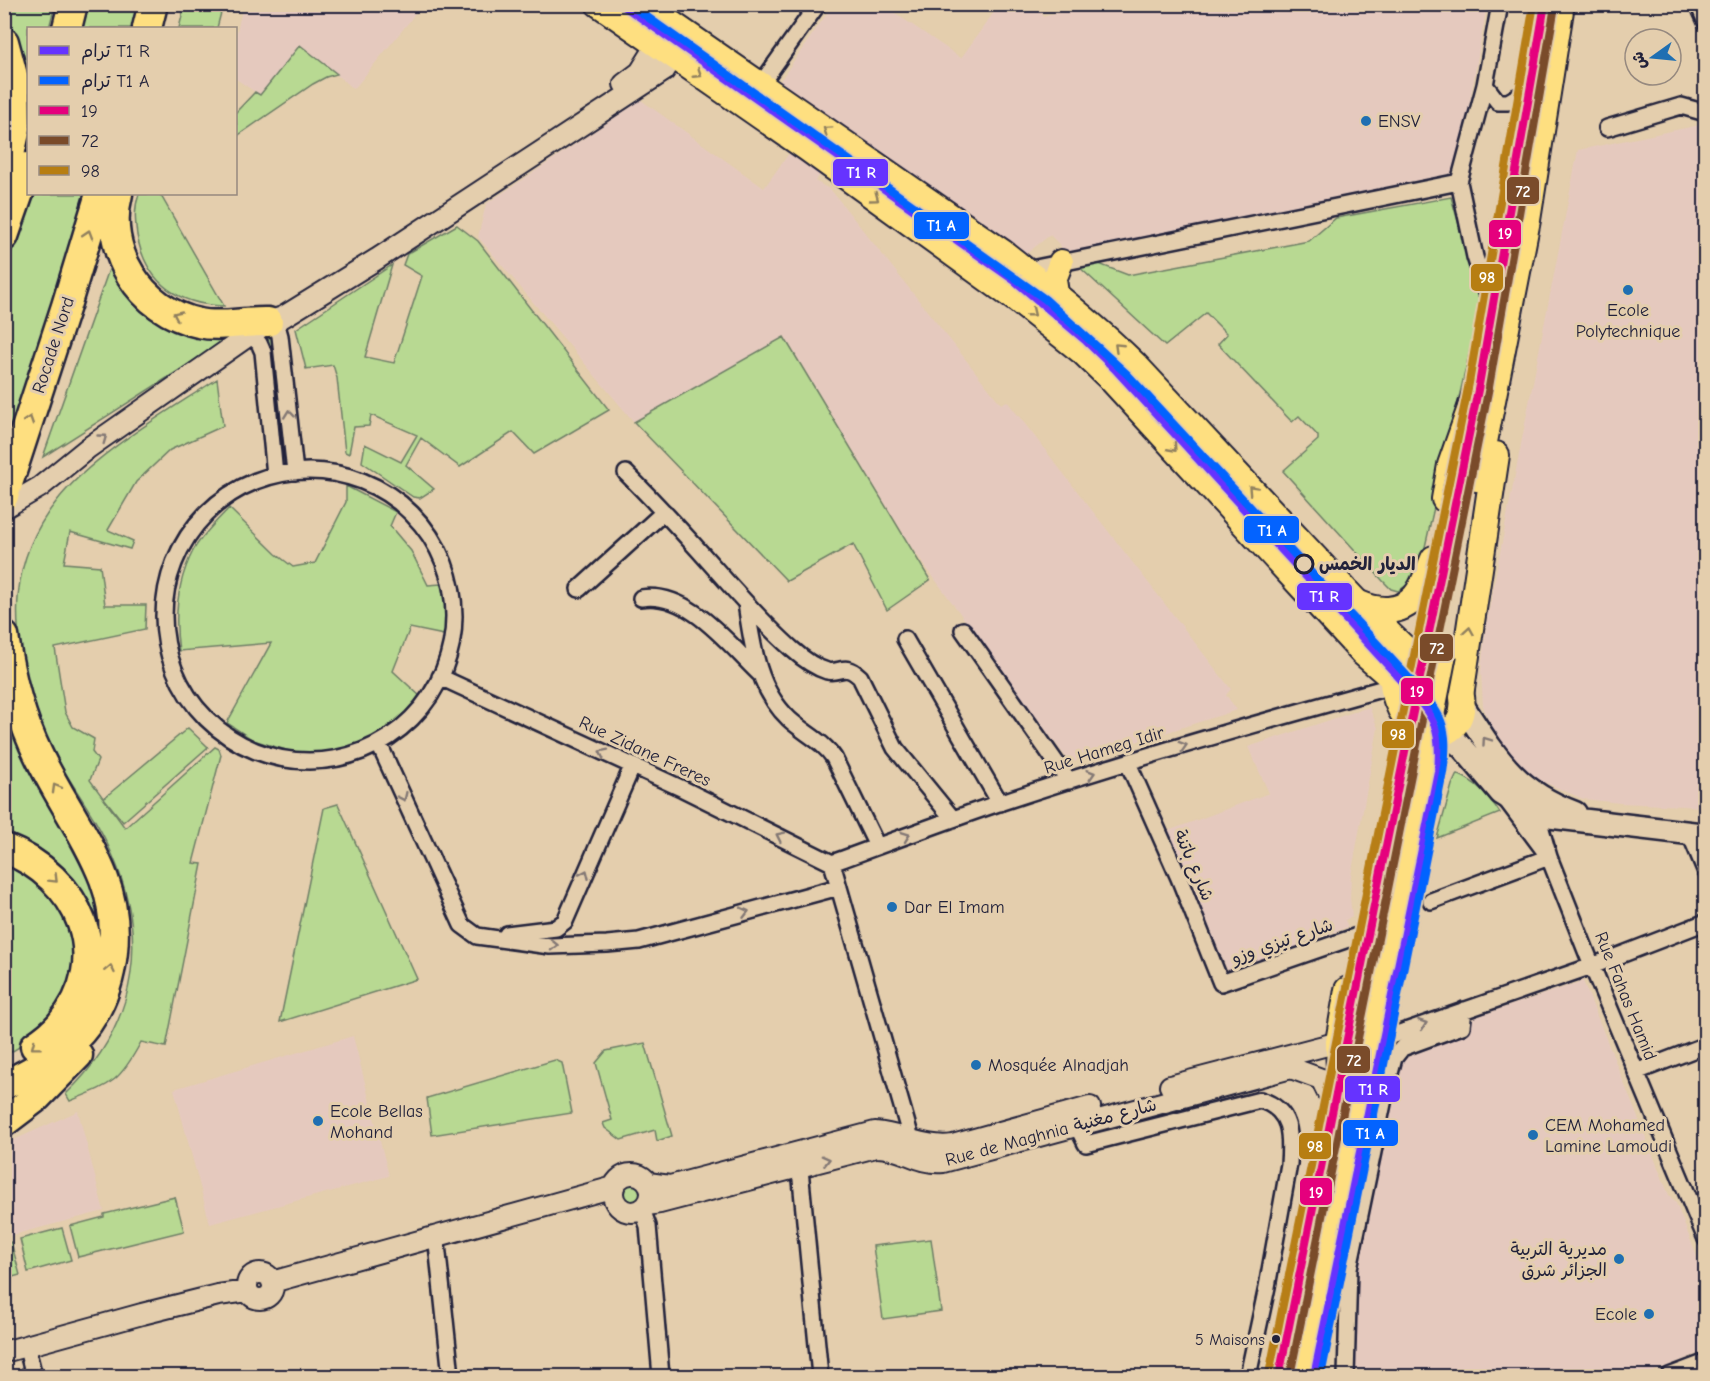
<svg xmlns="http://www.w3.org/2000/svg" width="1710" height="1381" font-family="'Comic Neue','Playpen Sans Arabic',sans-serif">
  <rect width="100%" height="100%" fill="#e4cead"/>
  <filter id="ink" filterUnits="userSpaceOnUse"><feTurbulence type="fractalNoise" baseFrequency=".0167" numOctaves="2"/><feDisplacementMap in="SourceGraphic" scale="12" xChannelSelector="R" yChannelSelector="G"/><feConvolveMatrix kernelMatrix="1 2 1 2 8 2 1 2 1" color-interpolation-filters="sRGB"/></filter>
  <g filter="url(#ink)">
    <path fill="#e5c9be" d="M 1086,4 L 1487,5 L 1458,169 L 1454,173 L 1064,253 L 1060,245 L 1050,235 L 1021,258 L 777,85 L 833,5 L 883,5 L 961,58 L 999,5 L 1042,5 L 1043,17 Z
      M 243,5 L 420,5 L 409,22 L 354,89 L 300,45 L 261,96 L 236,79 L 236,36 Z
      M 641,100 L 764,188 L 790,152 L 826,169 L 815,181 L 831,190 L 1001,404 L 1007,401 L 1231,689 L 1226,695 L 1237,710 L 1070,763 L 912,548 L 785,337 L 634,422 L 478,237 L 486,204 Z
      M 1705,124 L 1705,807 L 1620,803 L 1583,799 L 1539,780 L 1512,759 L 1494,735 L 1483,706 L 1481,671 L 1486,625 L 1578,150 Z
      M 1369,707 L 1378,728 L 1351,876 L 1350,897 L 1352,917 L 1345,920 L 1348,927 L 1230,972 L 1227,970 L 1193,890 L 1197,882 L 1193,872 L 1187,871 L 1168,831 L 1269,793 L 1248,747 Z
      M 1583,981 L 1669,1195 L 1676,1203 L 1705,1277 L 1705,1351 L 1642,1376 L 1399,1376 L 1395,1368 L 1353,1370 L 1352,1289 L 1396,1074 L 1400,1072 L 1396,1062 L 1468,1033 L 1473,1018 Z
      M 353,1036 L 389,1176 L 210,1224 L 174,1089 Z
      M 78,1111 L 104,1211 L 5,1237 L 5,1144 Z"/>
    <path fill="#b8d992" stroke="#6d7e66" stroke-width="1.5" d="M 185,4 L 223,5 L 217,28 L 179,28 Z
      M 4,5 L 55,5 L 49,28 L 28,28 L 28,98 L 13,44 L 5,23 Z
      M 84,5 L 142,5 L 137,28 L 77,28 Z
      M 300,45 L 337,74 L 326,77 L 313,84 L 237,136 L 236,112 L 255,92 L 260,95 Z
      M 30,194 L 92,194 L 5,456 L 5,273 Z
      M 139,194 L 160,194 L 224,306 C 178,305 146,283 137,235 C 135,220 134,208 139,194 Z
      M 1451,197 L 1481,301 L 1420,569 L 1410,583 L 1398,591 L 1391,589 L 1383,581 L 1283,471 L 1318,440 L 1318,436 L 1299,416 L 1292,422 L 1218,344 L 1227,334 L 1206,313 L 1165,346 L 1077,265 L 1099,264 L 1128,275 L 1309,241 L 1336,218 Z
      M 457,225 L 478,241 L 609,410 L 534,454 L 513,432 L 460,467 L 421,438 L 406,465 L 434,489 L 420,498 L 413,497 L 362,462 L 365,444 L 401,462 L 417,435 L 371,415 L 369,426 L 354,427 L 349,454 L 345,452 L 337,378 L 333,365 L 306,369 L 296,329 L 392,265 L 365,357 L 394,363 L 422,276 L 403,265 L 407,254 Z
      M 113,258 L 138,296 L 236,334 L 43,457 Z
      M 273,336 L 291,467 L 268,337 Z
      M 784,337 L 930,580 L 887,610 L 853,544 L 787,581 L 634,422 Z
      M 217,379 L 223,426 L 170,450 L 136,482 L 108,530 L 133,541 L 130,549 L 70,532 L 64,563 L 100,566 L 105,605 L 146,605 L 145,629 L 55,648 L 65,712 L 73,727 L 94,739 L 92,752 L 98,760 L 90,780 L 125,828 L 215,747 L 219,749 L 221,755 L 193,863 L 202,864 L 166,1047 L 141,1042 C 119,1083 112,1084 70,1101 L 66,1094 C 140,1023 151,932 106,841 C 89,805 63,775 47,739 C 40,724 36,707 31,692 C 10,624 10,560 56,502 C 93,454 166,413 217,379 Z
      M 346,486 L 396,512 L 390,526 L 411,551 L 428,585 L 441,584 L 447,619 L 444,635 L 410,628 L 393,671 L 421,697 L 383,733 L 341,751 L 296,753 L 253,740 L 227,723 L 271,643 L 179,651 C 174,617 177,582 193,551 C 201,536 217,521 229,508 L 276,554 L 293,567 L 315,563 L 346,502 Z
      M 4,711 L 29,768 L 89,877 L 99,907 L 102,962 C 94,939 88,908 77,887 C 64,859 32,843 5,833 Z
      M 188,728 L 208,747 L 123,822 L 104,798 Z
      M 1457,774 C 1477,782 1489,796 1500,813 L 1437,838 L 1452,785 Z
      M 338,804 L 417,979 L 280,1022 L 324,808 Z
      M 5,853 L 55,888 L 77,955 L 64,1003 L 24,1044 L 5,1056 Z
      M 645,1043 L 672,1136 L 657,1141 L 655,1130 L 621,1140 L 605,1128 L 603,1123 L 612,1120 L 596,1063 L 606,1051 Z
      M 555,1060 L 562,1063 L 572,1113 L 432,1135 L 427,1098 Z
      M618 1194a14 14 0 1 1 28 0a14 14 0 1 1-28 0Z
      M 175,1197 L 184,1231 L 78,1257 L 70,1226 L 104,1217 L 104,1214 Z
      M 62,1228 L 71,1260 L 28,1272 L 20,1239 Z
      M 931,1239 L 941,1311 L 883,1319 L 873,1246 Z
      M 11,1242 L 20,1275 L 5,1279 L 5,1244 Z"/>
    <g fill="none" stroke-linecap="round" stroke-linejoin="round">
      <defs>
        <path id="minor" d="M 1698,4 L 1706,22
          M 761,84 L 818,4
          M 1485,85 L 1498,102 L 1508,102 L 1530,89
          M 1607,128 L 1681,106 L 1706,113
          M 1026,270 L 1459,182
          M 1493,311 L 1475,257 L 1459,182 L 1485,85 L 1500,4
          M 270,321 L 278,329 L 280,336 L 295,472
          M 250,335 L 259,343 L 263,352 L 275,475
          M164 616a145 145 0 1 1 290 0a145 145 0 1 1-290 0Z
          M 626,473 C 658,505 689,539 719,573 C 742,599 766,626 792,649 C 802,658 814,667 827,671 C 841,674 844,662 860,677 L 895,748 L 953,819
          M 579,589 L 664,512
          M 641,598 C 689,590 730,646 761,675
          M 746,603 C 752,643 757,689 789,719 C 804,733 823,741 834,758 L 877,846
          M 963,630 L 1069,781
          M 905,639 L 1000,803
          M 440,677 L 683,789 L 832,863
          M 379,744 L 462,925 L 477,936 L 550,946 L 607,944 L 639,941 L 839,887
          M 1128,763 L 1179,878 L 1221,983 L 1357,936
          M 1507,801 L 1543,849
          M 1533,808 L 1537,815 L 1549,857 L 1592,966 L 1706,1239
          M 1690,834 L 1706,872
          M 832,863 C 887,843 943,822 999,803 C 1128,760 1260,722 1392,686
          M 832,863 L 909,1131 L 906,1148
          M 1431,901 L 1549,857
          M 507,934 L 556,928 L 565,921 L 632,767
          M 1368,1044 L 1592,966 L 1706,922
          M 1636,1072 L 1706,1045
          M 1073,1118 L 1086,1144 L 1260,1100 C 1292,1109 1291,1136 1289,1164 L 1267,1287 L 1248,1376
          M 799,1159 L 820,1376
          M 642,1209 L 648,1226 L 661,1376
          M 436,1235 L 451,1376
          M 26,1345 L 34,1376
          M 1346,1376 L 1349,1268 L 1386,1089 L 1394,1058 L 1402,1048 L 1462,1026 L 1464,1010
          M 1669,1376 L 1706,1362"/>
        <path id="tertiary" d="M 624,84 L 640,72 L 650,56 L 662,46 L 676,27
          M 4,508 L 40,487 L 88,448 L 268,322 L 283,317 L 377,259 L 664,71 L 680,46
          M 1170,1086 L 1339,1042
          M613 1193a19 19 0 1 1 38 0a19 19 0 1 1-38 0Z
          M 648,1183 L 670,1186 L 875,1132 C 902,1134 926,1149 953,1145 L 1090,1107
          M 647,1205 L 660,1203 L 876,1147 C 900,1146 919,1165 943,1162 L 1291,1068 L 1321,1079 L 1334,1106
          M247 1286a13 13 0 1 1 26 0a13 13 0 1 1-26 0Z
          M 272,1282 L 614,1187
          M 4,1352 L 142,1314 L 218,1295 L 248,1291"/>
        <path id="secondary" d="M 1463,706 C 1496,757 1515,791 1575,813
          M 1446,733 L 1463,748 L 1501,793 L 1537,815 L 1706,835"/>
        <path id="primary" d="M 598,4 L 807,149 L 1019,302 L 1082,352 L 1113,382 L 1362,653 L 1391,678
          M 644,4 L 1003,252 C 1049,288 1094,324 1135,364 L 1359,604 L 1409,652
          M 1056,293 L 1054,280 L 1061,262
          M 1420,649 C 1431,653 1442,661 1450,670 C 1465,687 1470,721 1445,733 C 1405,753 1363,655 1420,649 Z"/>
        <path id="trunk" d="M 1501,262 L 1520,148
          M 1477,478 L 1527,220 L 1561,4
          M 1445,499 L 1451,465 L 1479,385
          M 1359,604 C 1377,612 1400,614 1415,597 C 1424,587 1428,572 1434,559
          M 1461,689 L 1496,455
          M 1340,1073 L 1339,1042 L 1348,990
          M 1279,1376 L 1344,1056
          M 1297,1376 L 1372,1019"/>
        <path id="motorway" d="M 67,28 L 73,4
          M 147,28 L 153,4
          M 4,42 L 15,83 L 16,128 L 4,181
          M 118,194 C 103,250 140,311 199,323 C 221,328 245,321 268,322
          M 4,236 L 28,167
          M 4,496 L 66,306 L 100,194
          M 4,636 C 10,677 20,717 38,754 C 58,797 87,835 104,879 C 121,924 116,983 88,1023 C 67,1052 35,1071 4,1085
          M 4,848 C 79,877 117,958 60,1025 C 53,1033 44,1040 35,1046
          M 4,1122 L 37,1097 L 78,1055"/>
      </defs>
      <use href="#minor" stroke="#22223b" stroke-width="20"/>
      <use href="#tertiary" stroke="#22223b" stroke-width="24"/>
      <use href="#secondary" stroke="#22223b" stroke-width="27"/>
      <use href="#primary" stroke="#22223b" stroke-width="28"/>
      <use href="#trunk" stroke="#22223b" stroke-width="30"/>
      <use href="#motorway" stroke="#22223b" stroke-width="33"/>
      <use href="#minor" stroke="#e4cead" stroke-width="15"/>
      <use href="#tertiary" stroke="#e4cead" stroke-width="20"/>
      <use href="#secondary" stroke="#e4cead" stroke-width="22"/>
      <use href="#primary" stroke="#fedf80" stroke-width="24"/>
      <use href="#trunk" stroke="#fedf80" stroke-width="26"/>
      <use href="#motorway" stroke="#fedf80" stroke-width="28"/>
      <defs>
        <path id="trunk-bridge" d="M 1352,1018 L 1460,475
          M 1372,1019 L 1443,654"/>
      </defs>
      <use href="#trunk-bridge" stroke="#22223b" stroke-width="30" stroke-linecap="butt"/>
      <use href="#trunk-bridge" stroke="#fedf80" stroke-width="26"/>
      <defs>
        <path id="bus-1" d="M 1279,1376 L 1479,385 L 1545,4"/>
        <path id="bus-2" d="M 1290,1376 L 1489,387 L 1555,6"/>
        <path id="bus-3" d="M 1269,1374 L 1469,383 L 1534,4"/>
      </defs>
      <use href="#bus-1" stroke="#e4cead" stroke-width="12"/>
      <use href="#bus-2" stroke="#e4cead" stroke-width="12"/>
      <use href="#bus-3" stroke="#e4cead" stroke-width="12"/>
      <use href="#bus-1" stroke="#e5007d" stroke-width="8"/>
      <use href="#bus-2" stroke="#7a4b2a" stroke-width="8"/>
      <use href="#bus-3" stroke="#b77e12" stroke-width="8"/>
      <defs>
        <path id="tram-1" d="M 621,4 L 1015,281 L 1086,341 L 1114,368 L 1406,685 C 1434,716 1442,729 1438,771 L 1314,1376"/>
        <path id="tram-2" d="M 629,4 L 1045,299 L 1128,375 L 1410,679 C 1442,714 1450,725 1443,773 L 1321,1376"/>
      </defs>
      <use href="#tram-1" stroke="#e4cead" stroke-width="12"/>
      <use href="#tram-2" stroke="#e4cead" stroke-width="12"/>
      <use href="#tram-1" stroke="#63f" stroke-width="8"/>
      <use href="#tram-2" stroke="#0363ff" stroke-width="8"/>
    </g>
    <defs><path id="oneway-chevron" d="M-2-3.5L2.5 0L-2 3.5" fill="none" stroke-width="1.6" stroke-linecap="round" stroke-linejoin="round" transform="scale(1.5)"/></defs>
    <g stroke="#90805e">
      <use href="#oneway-chevron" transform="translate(698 74) rotate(33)"/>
      <use href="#oneway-chevron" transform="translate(827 130) rotate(-145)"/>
      <use href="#oneway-chevron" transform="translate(875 198) rotate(36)"/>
      <use href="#oneway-chevron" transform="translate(88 234) rotate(-73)"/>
      <use href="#oneway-chevron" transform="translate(1032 313) rotate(39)"/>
      <use href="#oneway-chevron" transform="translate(177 315) rotate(-155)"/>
      <use href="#oneway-chevron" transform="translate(1118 347) rotate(-136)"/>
      <use href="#oneway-chevron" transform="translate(29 420) rotate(-72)"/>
      <use href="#oneway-chevron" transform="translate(1173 448) rotate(48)"/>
      <use href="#oneway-chevron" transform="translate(1252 489) rotate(-133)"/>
      <use href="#oneway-chevron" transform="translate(1469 631) rotate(-81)"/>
      <use href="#oneway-chevron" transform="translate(56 788) rotate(-120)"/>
      <use href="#oneway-chevron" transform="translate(54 879) rotate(45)"/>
      <use href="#oneway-chevron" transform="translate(110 969) rotate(-78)"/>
      <use href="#oneway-chevron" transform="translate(35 1046) rotate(143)"/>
    </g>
    <g stroke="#837874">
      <use href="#oneway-chevron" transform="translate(289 414) rotate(-96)"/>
      <use href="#oneway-chevron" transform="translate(103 438) rotate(-36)"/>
      <use href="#oneway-chevron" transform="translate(1486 741) rotate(-125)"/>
      <use href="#oneway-chevron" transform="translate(1183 746) rotate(-17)"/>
      <use href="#oneway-chevron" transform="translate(603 753) rotate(-154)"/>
      <use href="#oneway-chevron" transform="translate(1091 774) rotate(-17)"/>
      <use href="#oneway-chevron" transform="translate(403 797) rotate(65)"/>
      <use href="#oneway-chevron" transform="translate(780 836) rotate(-154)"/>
      <use href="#oneway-chevron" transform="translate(906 836) rotate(-20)"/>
      <use href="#oneway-chevron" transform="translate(585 874) rotate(-66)"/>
      <use href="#oneway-chevron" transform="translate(745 912) rotate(-15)"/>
      <use href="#oneway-chevron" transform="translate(554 945) rotate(1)"/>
      <use href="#oneway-chevron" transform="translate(1423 1024) rotate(-19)"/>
      <use href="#oneway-chevron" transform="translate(826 1160) rotate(-14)"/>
    </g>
  </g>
  <g fill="#1f6fb2" stroke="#e4cead" stroke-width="2">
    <circle cx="1366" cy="121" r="6"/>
    <circle cx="1628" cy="290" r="6"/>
    <circle cx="892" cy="907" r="6"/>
    <circle cx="976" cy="1065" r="6"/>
    <circle cx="318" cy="1121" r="6"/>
    <circle cx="1533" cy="1135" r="6"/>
    <circle cx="1619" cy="1259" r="6"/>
    <circle cx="1649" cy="1314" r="6"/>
  </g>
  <circle fill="#e4cead" stroke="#22223b" stroke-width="3" cx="1304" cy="564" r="9"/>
  <circle fill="#22223b" stroke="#e4cead" stroke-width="2" cx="1276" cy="1339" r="5"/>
  <g text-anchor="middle" stroke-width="6" stroke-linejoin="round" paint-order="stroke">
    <g font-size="16" fill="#22223b" stroke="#e4cead" text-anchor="end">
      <text x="1265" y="1345">5 Maisons</text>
    </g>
    <g font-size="18" fill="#22223b" stroke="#e4cead" text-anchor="start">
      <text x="1378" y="127">ENSV</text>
      <text x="1628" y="316" text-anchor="middle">Ecole<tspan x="1628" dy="21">Polytechnique</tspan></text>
      <text x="904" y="913">Dar El Imam</text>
      <text x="988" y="1071">Mosquée Alnadjah</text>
      <text x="330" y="1117">Ecole Bellas<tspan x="330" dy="21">Mohand</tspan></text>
      <text x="1545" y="1131">CEM Mohamed<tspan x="1545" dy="21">Lamine Lamoudi</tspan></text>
      <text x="1607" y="1255" text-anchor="end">مديرية التربية<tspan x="1607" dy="21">الجزائر شرق</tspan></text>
      <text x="1637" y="1320" text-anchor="end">Ecole</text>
    </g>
    <g font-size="18" fill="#22223b" stroke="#e4cead">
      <text transform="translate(53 345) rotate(-72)" y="6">Rocade Nord</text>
      <text transform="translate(1104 750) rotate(-17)" y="6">Rue Hameg Idir</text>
      <text transform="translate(645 751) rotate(25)" y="6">Rue Zidane Freres</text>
      <text transform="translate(1194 865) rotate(67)" y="6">شارع باتنة</text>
      <text transform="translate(1282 941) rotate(-19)" y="6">شارع تيزي وزو</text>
      <text transform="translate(1626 996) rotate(68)" y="6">Rue Fahas Hamid</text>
      <text transform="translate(1051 1132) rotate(-15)" y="6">Rue de Maghnia شارع مغنية</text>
    </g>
    <g font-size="18" font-weight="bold" fill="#22223b" stroke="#e4cead" text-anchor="start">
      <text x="1319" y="570">الديار الخمس</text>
    </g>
  </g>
  <g stroke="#e4cead" stroke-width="2">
    <rect x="832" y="158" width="57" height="29" rx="6" fill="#63f"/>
    <rect x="1506" y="176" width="34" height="29" rx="6" fill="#7a4b2a"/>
    <rect x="913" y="211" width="57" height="29" rx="6" fill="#0363ff"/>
    <rect x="1488" y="219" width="34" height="29" rx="6" fill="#e5007d"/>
    <rect x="1470" y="263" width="34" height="29" rx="6" fill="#b77e12"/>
    <rect x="1243" y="515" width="57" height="29" rx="6" fill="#0363ff"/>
    <rect x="1296" y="582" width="57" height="29" rx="6" fill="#63f"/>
    <rect x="1419" y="633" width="35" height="29" rx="6" fill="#7a4b2a"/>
    <rect x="1400" y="677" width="34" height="28" rx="6" fill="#e5007d"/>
    <rect x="1381" y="720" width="34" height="29" rx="6" fill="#b77e12"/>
    <rect x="1336" y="1045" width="35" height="29" rx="6" fill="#7a4b2a"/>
    <rect x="1344" y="1075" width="57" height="28" rx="6" fill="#63f"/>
    <rect x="1342" y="1119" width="57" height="28" rx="6" fill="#0363ff"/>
    <rect x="1298" y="1132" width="34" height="28" rx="6" fill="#b77e12"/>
    <rect x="1299" y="1177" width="34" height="29" rx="6" fill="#e5007d"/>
  </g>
  <g font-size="16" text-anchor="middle" font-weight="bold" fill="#fff">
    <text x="861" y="178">T1 R</text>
    <text x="1523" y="197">72</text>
    <text x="941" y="231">T1 A</text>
    <text x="1505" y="239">19</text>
    <text x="1487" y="283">98</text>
    <text x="1272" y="536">T1 A</text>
    <text x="1324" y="602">T1 R</text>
    <text x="1437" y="654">72</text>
    <text x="1417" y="697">19</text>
    <text x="1398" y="740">98</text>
    <text x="1354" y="1066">72</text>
    <text x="1373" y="1095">T1 R</text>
    <text x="1370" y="1139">T1 A</text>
    <text x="1315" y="1152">98</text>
    <text x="1316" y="1198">19</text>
  </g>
  <rect width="1710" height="1381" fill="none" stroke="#e4cead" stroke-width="24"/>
  <rect x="12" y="12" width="1686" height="1357" fill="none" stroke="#22223b" stroke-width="2" filter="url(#ink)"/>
  <rect x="27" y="27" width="210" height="168" fill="#e4cead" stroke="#96897f" stroke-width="1.5"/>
  <rect x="39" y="46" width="30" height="9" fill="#6633ff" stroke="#96897f" stroke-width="1.5"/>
  <text x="81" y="57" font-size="18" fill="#22223b">ترام T1 R</text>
  <rect x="39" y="76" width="30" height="9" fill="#0363ff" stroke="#96897f" stroke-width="1.5"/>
  <text x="81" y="87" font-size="18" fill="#22223b">ترام T1 A</text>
  <rect x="39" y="106" width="30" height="9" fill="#e5007d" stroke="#96897f" stroke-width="1.5"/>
  <text x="81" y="117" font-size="18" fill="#22223b">19</text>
  <rect x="39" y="136" width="30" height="9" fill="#7a4b2a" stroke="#96897f" stroke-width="1.5"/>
  <text x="81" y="147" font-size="18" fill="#22223b">72</text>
  <rect x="39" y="166" width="30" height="9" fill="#b77e12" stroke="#96897f" stroke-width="1.5"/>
  <text x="81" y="177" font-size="18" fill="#22223b">98</text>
  <g transform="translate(1653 57) rotate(255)"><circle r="28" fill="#e4cead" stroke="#96897f" stroke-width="1.5"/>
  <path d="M0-4.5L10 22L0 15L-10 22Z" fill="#1f6fb2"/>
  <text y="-9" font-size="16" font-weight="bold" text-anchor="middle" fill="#22223b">ش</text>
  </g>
</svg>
